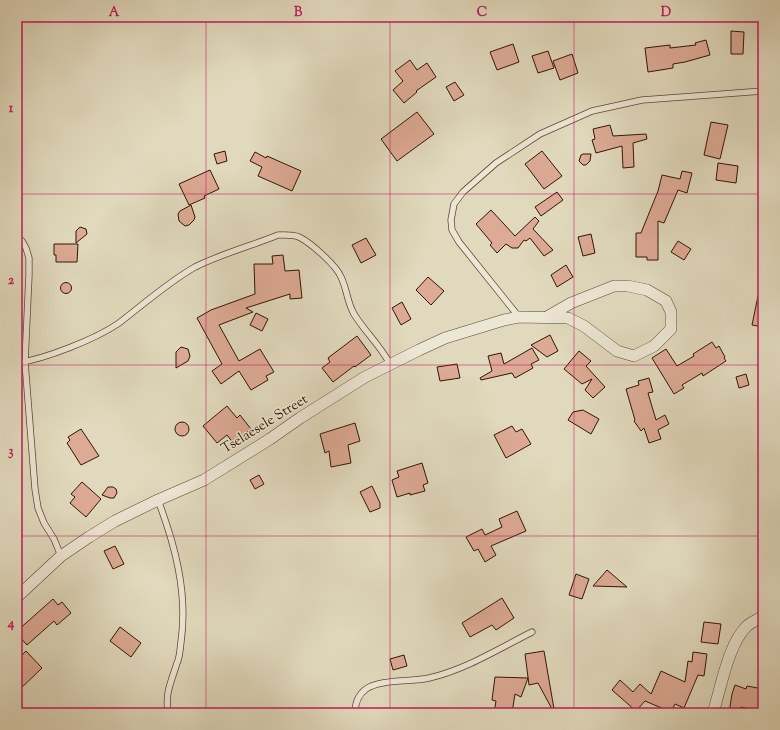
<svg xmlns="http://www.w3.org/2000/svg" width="780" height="730" font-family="'Sorts Mill Goudy',serif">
  <rect width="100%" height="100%" fill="#e1d9bd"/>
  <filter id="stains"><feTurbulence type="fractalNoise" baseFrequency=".005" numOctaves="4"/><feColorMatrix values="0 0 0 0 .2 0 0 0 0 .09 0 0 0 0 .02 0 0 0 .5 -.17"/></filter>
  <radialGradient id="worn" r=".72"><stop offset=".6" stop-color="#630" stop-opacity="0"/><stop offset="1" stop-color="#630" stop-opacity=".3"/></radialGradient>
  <path fill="#ddaa95" stroke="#321404" d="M 731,31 L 744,32 L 743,54 L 731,54 Z
    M 706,40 L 710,55 L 685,62 L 673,64 L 673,68 L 648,72 L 645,48 L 670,45 L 670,48 L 696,45 L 695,43 Z
    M 513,44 L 519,62 L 497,70 L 490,52 Z
    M 548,51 L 554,68 L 538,73 L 532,56 Z
    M 572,54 L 578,73 L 560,80 L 553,61 Z
    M 410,60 L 417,70 L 427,63 L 436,77 L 416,91 L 417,92 L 404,103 L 393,90 L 403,81 L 395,71 Z
    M 455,82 L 464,95 L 454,101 L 446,87 Z
    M 417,112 L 434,134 L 397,161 L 381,139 Z
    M 711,122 L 728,125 L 720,159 L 704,155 Z
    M 610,125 L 613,136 L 646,134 L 647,139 L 633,143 L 634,167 L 623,168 L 622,146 L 596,153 L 592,140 L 595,139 L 593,129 Z
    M 225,151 L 227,161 L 217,164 L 214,154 Z
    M 542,151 L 562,176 L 544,189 L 525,164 Z
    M 255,152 L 266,158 L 267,156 L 301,171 L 292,191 L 258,176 L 262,167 L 250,161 Z
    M 583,154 L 591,154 L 590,161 L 586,165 L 583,165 L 579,161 L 581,155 Z
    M 718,163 L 738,166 L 736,183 L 716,180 Z
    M 210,170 L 219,189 L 204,196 L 205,198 L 189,205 L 179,184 Z
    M 682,171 L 692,173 L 687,193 L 678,190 L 664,223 L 658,221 L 658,260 L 647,260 L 647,257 L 636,257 L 636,233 L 641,233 L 658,191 L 662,175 L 680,179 Z
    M 557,192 L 563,200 L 541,216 L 535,207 Z
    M 191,205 L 195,217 L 194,220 L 189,225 L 185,226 L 179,221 L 178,214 L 180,211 Z
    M 491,210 L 515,236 L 535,217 L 539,221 L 533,229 L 553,250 L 544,256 L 530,238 L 526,241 L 524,240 L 518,248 L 512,248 L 506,244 L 497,253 L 490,245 L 492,243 L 476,224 Z
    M 80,227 L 86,229 L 87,234 L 76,243 L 76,231 Z
    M 591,234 L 595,253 L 583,256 L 578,237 Z
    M 366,238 L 376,255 L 361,263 L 352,245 Z
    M 678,241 L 691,249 L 684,260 L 671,252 Z
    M 54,244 L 78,244 L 77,262 L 56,262 L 56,255 L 54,255 Z
    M 283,255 L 285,271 L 299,270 L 302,298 L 290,299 L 290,294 L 246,308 L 253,312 L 219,325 L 239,361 L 260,349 L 274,372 L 266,376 L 268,380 L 251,390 L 239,371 L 221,384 L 212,371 L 222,364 L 197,318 L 211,310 L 255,294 L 254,264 L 273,264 L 272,256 Z
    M 566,265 L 573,277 L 557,287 L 551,275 Z
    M 428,277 L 444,291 L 431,305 L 416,290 Z
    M60.5 288a5.5 5.5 0 1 1 11 0a5.5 5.5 0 1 1-11 0Z
    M 758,296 L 763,296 L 763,327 L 752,325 Z
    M 402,302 L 411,319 L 401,325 L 392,308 Z
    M 256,313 L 268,319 L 262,331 L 250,325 Z
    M 550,335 L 558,351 L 547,357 L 531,345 Z
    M 357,336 L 371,355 L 355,367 L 354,366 L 333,382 L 322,368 L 330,362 L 328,358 Z
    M 712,342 L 716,348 L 719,346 L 725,357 L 724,358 L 726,361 L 703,376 L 702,373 L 682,385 L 684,388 L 674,394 L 652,358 L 666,349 L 677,366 L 694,356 L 693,354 Z
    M 181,347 L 188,349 L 190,356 L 188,361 L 176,368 L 176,352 Z
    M 532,348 L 539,360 L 531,364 L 533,368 L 515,378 L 512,373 L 481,380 L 480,378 L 492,371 L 488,356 L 501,353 L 504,364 Z
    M 579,351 L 591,361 L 586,366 L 605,387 L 593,398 L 585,390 L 592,379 L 582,384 L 564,369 Z
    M 457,364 L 460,378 L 440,381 L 437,367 Z
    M 746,374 L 749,385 L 739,388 L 736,377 Z
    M 649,378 L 653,392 L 648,393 L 656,420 L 665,415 L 669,424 L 658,430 L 661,439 L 649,443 L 644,428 L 641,431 L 634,421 L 635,420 L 626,389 L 639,385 L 638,381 Z
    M 227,406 L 237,418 L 240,415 L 251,429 L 234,444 L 227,435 L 217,443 L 203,426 Z
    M 583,410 L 599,419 L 591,434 L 568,420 L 573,412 Z
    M175 429a7 7 0 1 1 14 0a7 7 0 1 1-14 0Z
    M 355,423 L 360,441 L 348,445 L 351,463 L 331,467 L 329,451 L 325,453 L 320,434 Z
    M 512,426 L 516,432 L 522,429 L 531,444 L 506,458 L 494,435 Z
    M 81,429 L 99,456 L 81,465 L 67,443 L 70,440 L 68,437 Z
    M 422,463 L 428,483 L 423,485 L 425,491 L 410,495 L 410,493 L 397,497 L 392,480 L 399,477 L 397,471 Z
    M 259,475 L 264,484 L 255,489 L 250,480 Z
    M 82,482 L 101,499 L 86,517 L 70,503 L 75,497 L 71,494 Z
    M 372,486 L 380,503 L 380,508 L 370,512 L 360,492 Z
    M 108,487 L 113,487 L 116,489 L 117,493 L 114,498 L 110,498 L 102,495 Z
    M 517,511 L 526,531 L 491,546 L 496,555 L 485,562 L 478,549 L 474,551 L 466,537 L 482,529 L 485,535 L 502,527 L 499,519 Z
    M 115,546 L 124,564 L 113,569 L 104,551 Z
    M 607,570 L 627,587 L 593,586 Z
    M 576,574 L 589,579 L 582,599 L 569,595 Z
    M 502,598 L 514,618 L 496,630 L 492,625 L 470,637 L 462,623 Z
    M 53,599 L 58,605 L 62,602 L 71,613 L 57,625 L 54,621 L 27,645 L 17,634 L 17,631 Z
    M 704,622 L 721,624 L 718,644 L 701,642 Z
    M 120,627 L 141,643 L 131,657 L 110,641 Z
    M 26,651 L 42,668 L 17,692 L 17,660 Z
    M 544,651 L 554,709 L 552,709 L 538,683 L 529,685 L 525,654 Z
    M 693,652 L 707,654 L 704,676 L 698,675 L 684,708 L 675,704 L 671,712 L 645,701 L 636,711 L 612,690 L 620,680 L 633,692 L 640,684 L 651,694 L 661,671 L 685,682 L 688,661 L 692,662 Z
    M 404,655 L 407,666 L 393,670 L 390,659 Z
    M 495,677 L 528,678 L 521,697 L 515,694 L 512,713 L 494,713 L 496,701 L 492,700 Z
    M 735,685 L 746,689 L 747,686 L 763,689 L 763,712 L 741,707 L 740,713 L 729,713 L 732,694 Z"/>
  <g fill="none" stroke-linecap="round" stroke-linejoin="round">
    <defs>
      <path id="lane" d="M 17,237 L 22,241 L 26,248 L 29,258 L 29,275 L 25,362 L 35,489 L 38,508 L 44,523 L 54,539 L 61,556
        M 519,317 L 459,242 L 452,230 L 451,220 L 454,204 L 463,192 L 496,163 L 540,134 L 592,111 L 642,100 L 763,91
        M 17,363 C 45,359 96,339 119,323 C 144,304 167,283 195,267 C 221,254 251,246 278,235 C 285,235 293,234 299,237 C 311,243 336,265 341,277 C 347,289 347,302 354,314 C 365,332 380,345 390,364
        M 158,500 C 175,545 188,593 181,642 C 180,649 180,657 177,663 C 171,683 165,692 168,713
        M 355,713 C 355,704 358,695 366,689 C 380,679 412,682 429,678 C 465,670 500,648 532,632"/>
      <path id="street" d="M 17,597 L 61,556 L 89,537 L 115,521 L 158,500 L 204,480 L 270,439 L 300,418 L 365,377 L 419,350 L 445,338 L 504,320 L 519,317 L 568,318 L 584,326 L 617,351 L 634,356 L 654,346 L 671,329 L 671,312 L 666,301 L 647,290 L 628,286 L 614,286 L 571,303 L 547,317
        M 713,713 C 721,688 728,644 747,626 C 751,622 758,620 763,616"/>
    </defs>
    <use href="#lane" stroke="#5e4532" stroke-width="7"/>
    <use href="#street" stroke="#5e4532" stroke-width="12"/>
    <use href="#lane" stroke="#ece6d4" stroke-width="5.5"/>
    <use href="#street" stroke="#ece6d4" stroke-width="11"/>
  </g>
  <path fill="none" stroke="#c2185b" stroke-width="1" stroke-opacity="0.55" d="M 206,17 L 206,713M 390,17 L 390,713M 574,17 L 574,713M 17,194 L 763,194M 17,365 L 763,365M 17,536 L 763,536"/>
  <g text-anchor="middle" stroke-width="3" stroke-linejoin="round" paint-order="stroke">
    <g font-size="14" fill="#321404" stroke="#ece6d4">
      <text transform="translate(264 423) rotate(-32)" y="5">Tselaesele Street</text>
    </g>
  </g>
  <rect width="780" height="730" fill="none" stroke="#e1d9bd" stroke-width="44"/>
  <rect x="22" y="22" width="736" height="686" fill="none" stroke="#c2185b" stroke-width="1.5"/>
  <g font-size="13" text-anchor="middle" font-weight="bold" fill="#c2185b">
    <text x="114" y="16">A</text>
    <text x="298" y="16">B</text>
    <text x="482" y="16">C</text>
    <text x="666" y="16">D</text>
    <text x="11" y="112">1</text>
    <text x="11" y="284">2</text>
    <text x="11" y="455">3</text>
    <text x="11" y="627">4</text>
  </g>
  <rect width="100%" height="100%" filter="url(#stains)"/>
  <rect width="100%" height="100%" fill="url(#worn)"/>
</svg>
